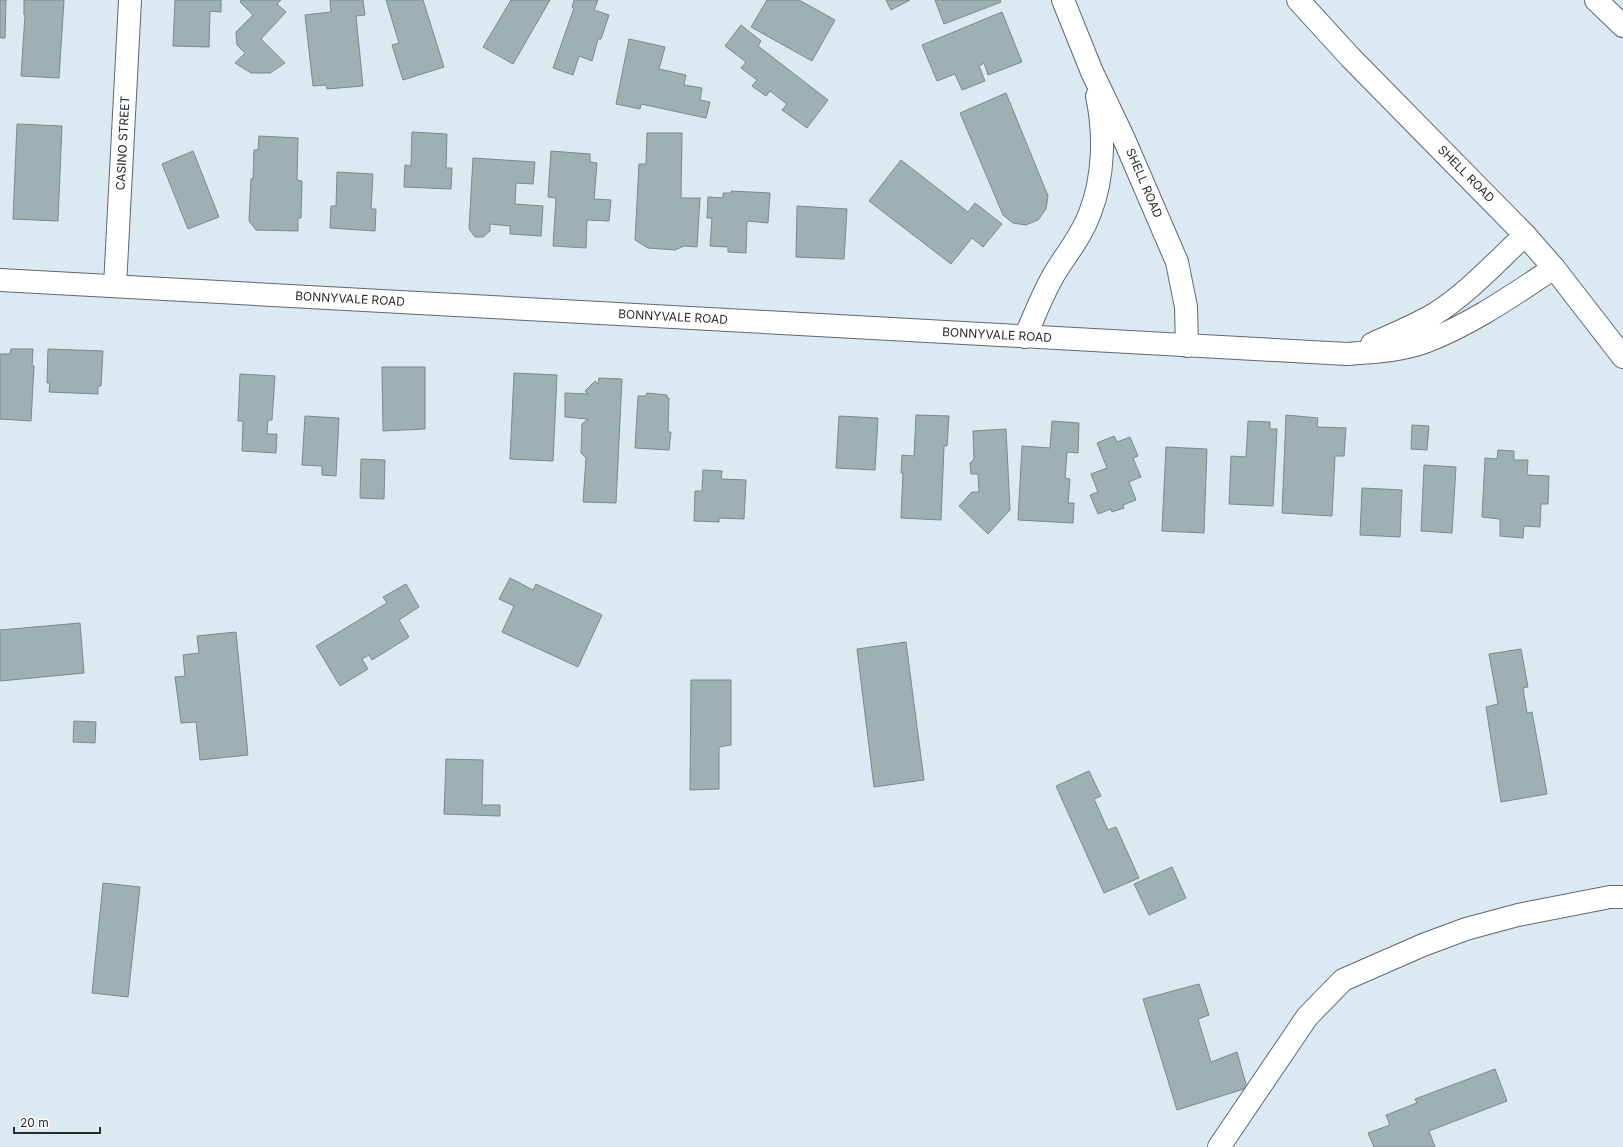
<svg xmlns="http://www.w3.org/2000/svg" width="1623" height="1147" font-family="Inter,sans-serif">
  <rect width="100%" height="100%" fill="#dbe9f2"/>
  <path fill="#9fb0b3" stroke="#79898c" d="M 0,0 L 6,0 L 5,38 L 0,38 Z
    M 24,0 L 64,0 L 59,78 L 21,76 L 25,15 L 24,15 Z
    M 175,0 L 221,0 L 221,12 L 210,11 L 209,47 L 173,46 Z
    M 241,0 L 281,0 L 277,4 L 286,12 L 261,39 L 285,63 L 270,73 L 251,73 L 235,63 L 245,53 L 237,45 L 236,32 L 253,15 L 240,2 Z
    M 330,0 L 363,0 L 365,15 L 356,16 L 363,86 L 327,89 L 326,85 L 313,86 L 305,15 L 331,12 Z
    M 386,0 L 423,0 L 444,67 L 403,80 L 392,45 L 399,43 Z
    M 511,0 L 550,0 L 513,64 L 483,47 Z
    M 574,0 L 598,0 L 594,10 L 609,15 L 601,39 L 598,39 L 592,61 L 579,56 L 573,75 L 553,68 L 574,8 L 572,7 Z
    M 767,0 L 799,0 L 835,20 L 812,61 L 751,27 Z
    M 886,0 L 910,0 L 891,10 Z
    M 935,0 L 1000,0 L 1001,2 L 944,24 Z
    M 1002,12 L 1022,62 L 988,75 L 984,63 L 979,66 L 985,81 L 962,90 L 955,74 L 937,81 L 922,45 Z
    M 741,25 L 761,41 L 758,46 L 828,100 L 807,128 L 782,110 L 787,104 L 770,91 L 766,96 L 752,86 L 757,80 L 741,68 L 746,62 L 725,46 Z
    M 629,39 L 665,47 L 659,69 L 686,75 L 684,85 L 702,88 L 700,100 L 710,102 L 706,118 L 641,104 L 640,109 L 616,104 Z
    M 1006,93 L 1048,196 L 1046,209 L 1038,220 L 1026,225 L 1013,223 L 1003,215 L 960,113 Z
    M 17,124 L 62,126 L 58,221 L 13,219 Z
    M 412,132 L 447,134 L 446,168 L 452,168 L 451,189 L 404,187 L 405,165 L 411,166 Z
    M 647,133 L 682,133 L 681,198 L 700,198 L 697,247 L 684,246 L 675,250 L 648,248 L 635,240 L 639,164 L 646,164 Z
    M 259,136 L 298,138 L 297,180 L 302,181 L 301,218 L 298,218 L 298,231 L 256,230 L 249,221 L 251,179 L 253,179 L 254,150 L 258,150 Z
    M 193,151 L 219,217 L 188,229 L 162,164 Z
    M 551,151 L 590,154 L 590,162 L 597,163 L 594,199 L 611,200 L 609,221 L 587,220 L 586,248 L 553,246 L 556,198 L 548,197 Z
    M 473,158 L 535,162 L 533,184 L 516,183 L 515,204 L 543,206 L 541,236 L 510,234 L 510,226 L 490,224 L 490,231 L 483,237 L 475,237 L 469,229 Z
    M 901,160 L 968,212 L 975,203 L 1002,224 L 983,247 L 972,238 L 951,264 L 869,201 Z
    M 337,172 L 373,174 L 371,209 L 376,209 L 375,231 L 330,228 L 331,206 L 336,206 Z
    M 731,191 L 770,193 L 768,223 L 747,221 L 746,253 L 728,252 L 728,247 L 710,246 L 712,218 L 707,218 L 708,197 L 723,198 L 723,193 L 732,193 Z
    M 797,206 L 847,209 L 844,259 L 796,257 Z
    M 11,349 L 33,349 L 32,366 L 34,366 L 31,421 L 0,419 L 0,354 L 10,354 Z
    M 48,349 L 103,351 L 101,386 L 98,386 L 98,394 L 49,392 L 50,383 L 47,383 Z
    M 382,367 L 425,367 L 425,429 L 383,431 Z
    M 514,373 L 557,375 L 553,461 L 510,459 Z
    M 240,374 L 275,376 L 272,420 L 268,420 L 267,434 L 277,434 L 276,453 L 242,451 L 243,421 L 238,421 Z
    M 599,378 L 622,379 L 616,503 L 583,502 L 586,458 L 581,453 L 582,424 L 588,419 L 565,417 L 565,393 L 588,394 L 585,391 L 595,381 L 598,384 Z
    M 647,393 L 667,395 L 667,398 L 669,398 L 668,432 L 671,432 L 669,450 L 635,448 L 638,396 L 646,396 Z
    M 916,415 L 949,416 L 947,446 L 944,446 L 941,520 L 901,518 L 903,473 L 901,473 L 902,455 L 914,456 Z
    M 1286,415 L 1318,418 L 1317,427 L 1346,428 L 1344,456 L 1335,456 L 1332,516 L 1282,513 Z
    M 305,416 L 339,418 L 336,476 L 322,475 L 322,466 L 302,465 Z
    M 839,416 L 878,418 L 875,470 L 836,468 Z
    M 1052,421 L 1079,423 L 1078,453 L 1067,452 L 1065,478 L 1070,479 L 1068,503 L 1074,503 L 1073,523 L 1018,520 L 1022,446 L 1050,448 Z
    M 1248,421 L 1270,422 L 1270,429 L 1277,429 L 1273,506 L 1229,504 L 1231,456 L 1246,457 Z
    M 1412,425 L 1429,426 L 1427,450 L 1411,449 Z
    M 1006,429 L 1010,510 L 988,534 L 959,506 L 972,492 L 979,492 L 978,474 L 971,474 L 970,463 L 974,459 L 973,431 Z
    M 1114,436 L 1117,442 L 1130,437 L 1138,456 L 1133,458 L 1141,477 L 1129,482 L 1136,500 L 1123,505 L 1124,508 L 1112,512 L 1111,509 L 1098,514 L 1090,495 L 1098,492 L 1091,474 L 1107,468 L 1097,443 Z
    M 1166,447 L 1207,449 L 1204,533 L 1162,531 Z
    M 1498,450 L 1514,451 L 1514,460 L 1528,460 L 1527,475 L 1549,476 L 1548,504 L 1541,504 L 1540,527 L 1524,526 L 1523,538 L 1500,536 L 1500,519 L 1482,517 L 1485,458 L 1497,459 Z
    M 361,459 L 385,460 L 384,499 L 360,498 Z
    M 1424,465 L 1456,467 L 1452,533 L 1421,531 Z
    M 703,470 L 722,471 L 721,479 L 746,480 L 744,519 L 719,518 L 719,522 L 694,521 L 695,491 L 702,491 Z
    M 1362,488 L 1402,490 L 1400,537 L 1360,535 Z
    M 510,578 L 533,590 L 536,584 L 602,615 L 578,667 L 502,632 L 514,606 L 499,599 Z
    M 406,584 L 419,607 L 399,620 L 409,637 L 372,660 L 369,655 L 362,659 L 368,669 L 340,686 L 316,646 L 387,603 L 383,597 Z
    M 80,623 L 84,673 L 0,681 L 0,630 Z
    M 236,632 L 248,755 L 200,760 L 196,722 L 181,723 L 175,677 L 185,676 L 183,655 L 199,653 L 197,636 Z
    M 906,642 L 924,780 L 874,787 L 857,649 Z
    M 1521,649 L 1528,687 L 1523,688 L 1527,713 L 1532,712 L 1547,794 L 1501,802 L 1486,707 L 1498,704 L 1489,654 Z
    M 691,680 L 731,680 L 731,745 L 719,747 L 719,789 L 690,790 Z
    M 74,721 L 96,722 L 95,743 L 73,742 Z
    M 446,759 L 483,760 L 482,805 L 500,805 L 500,816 L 444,814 Z
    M 1089,771 L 1101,796 L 1094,799 L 1108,830 L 1116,827 L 1139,878 L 1104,893 L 1056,786 Z
    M 1172,867 L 1186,898 L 1149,915 L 1134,884 Z
    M 103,883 L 140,887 L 128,997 L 92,993 Z
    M 1199,984 L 1209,1015 L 1198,1019 L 1211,1062 L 1237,1052 L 1247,1088 L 1177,1110 L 1143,999 Z
    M 1495,1069 L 1507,1101 L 1429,1131 L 1435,1147 L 1374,1147 L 1368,1133 L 1390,1125 L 1386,1115 L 1417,1103 L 1415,1099 Z"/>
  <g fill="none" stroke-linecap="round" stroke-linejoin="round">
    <defs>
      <path id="minor" d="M 1063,0 L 1092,72 L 1124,139 L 1177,262 L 1186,307 L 1187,346
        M 1596,0 L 1623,26
        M 0,280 L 1347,354 C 1373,352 1400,351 1425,342 C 1472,324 1513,295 1554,268
        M 115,286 L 130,0
        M 1025,337 C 1035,315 1043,292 1056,271 C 1068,252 1082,235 1090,213 C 1104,177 1105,134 1097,96
        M 1372,344 C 1392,335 1414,326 1433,315 C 1467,294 1496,262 1525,235
        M 1219,1147 L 1307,1017 L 1343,980 L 1423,945 L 1466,929 L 1518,915 L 1610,897 L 1623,897"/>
      <path id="major" d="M 1298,0 L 1350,57 L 1525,235 L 1554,268 L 1623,357"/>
    </defs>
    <use href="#minor" stroke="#5d6871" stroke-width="24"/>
    <use href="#major" stroke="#5d6871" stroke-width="24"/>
    <use href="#minor" stroke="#fff" stroke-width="22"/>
    <use href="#major" stroke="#fff" stroke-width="22"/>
  </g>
  <g text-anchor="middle" stroke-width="4" stroke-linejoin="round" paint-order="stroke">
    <g font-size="12" fill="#262b2e" stroke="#fff">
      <text transform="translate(123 143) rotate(-87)" y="4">CASINO STREET</text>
      <text transform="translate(1466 174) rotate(45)" y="4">SHELL ROAD</text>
      <text transform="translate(1144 183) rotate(67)" y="4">SHELL ROAD</text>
      <text transform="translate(350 299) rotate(3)" y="4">BONNYVALE ROAD</text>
      <text transform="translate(673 317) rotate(3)" y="4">BONNYVALE ROAD</text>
      <text transform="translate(997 335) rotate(3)" y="4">BONNYVALE ROAD</text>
    </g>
  </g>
  <path d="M14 1127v6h86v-6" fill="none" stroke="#262b2e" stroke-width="2"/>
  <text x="20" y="1127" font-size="12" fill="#262b2e" stroke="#ffffff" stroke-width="3" paint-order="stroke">20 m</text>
</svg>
